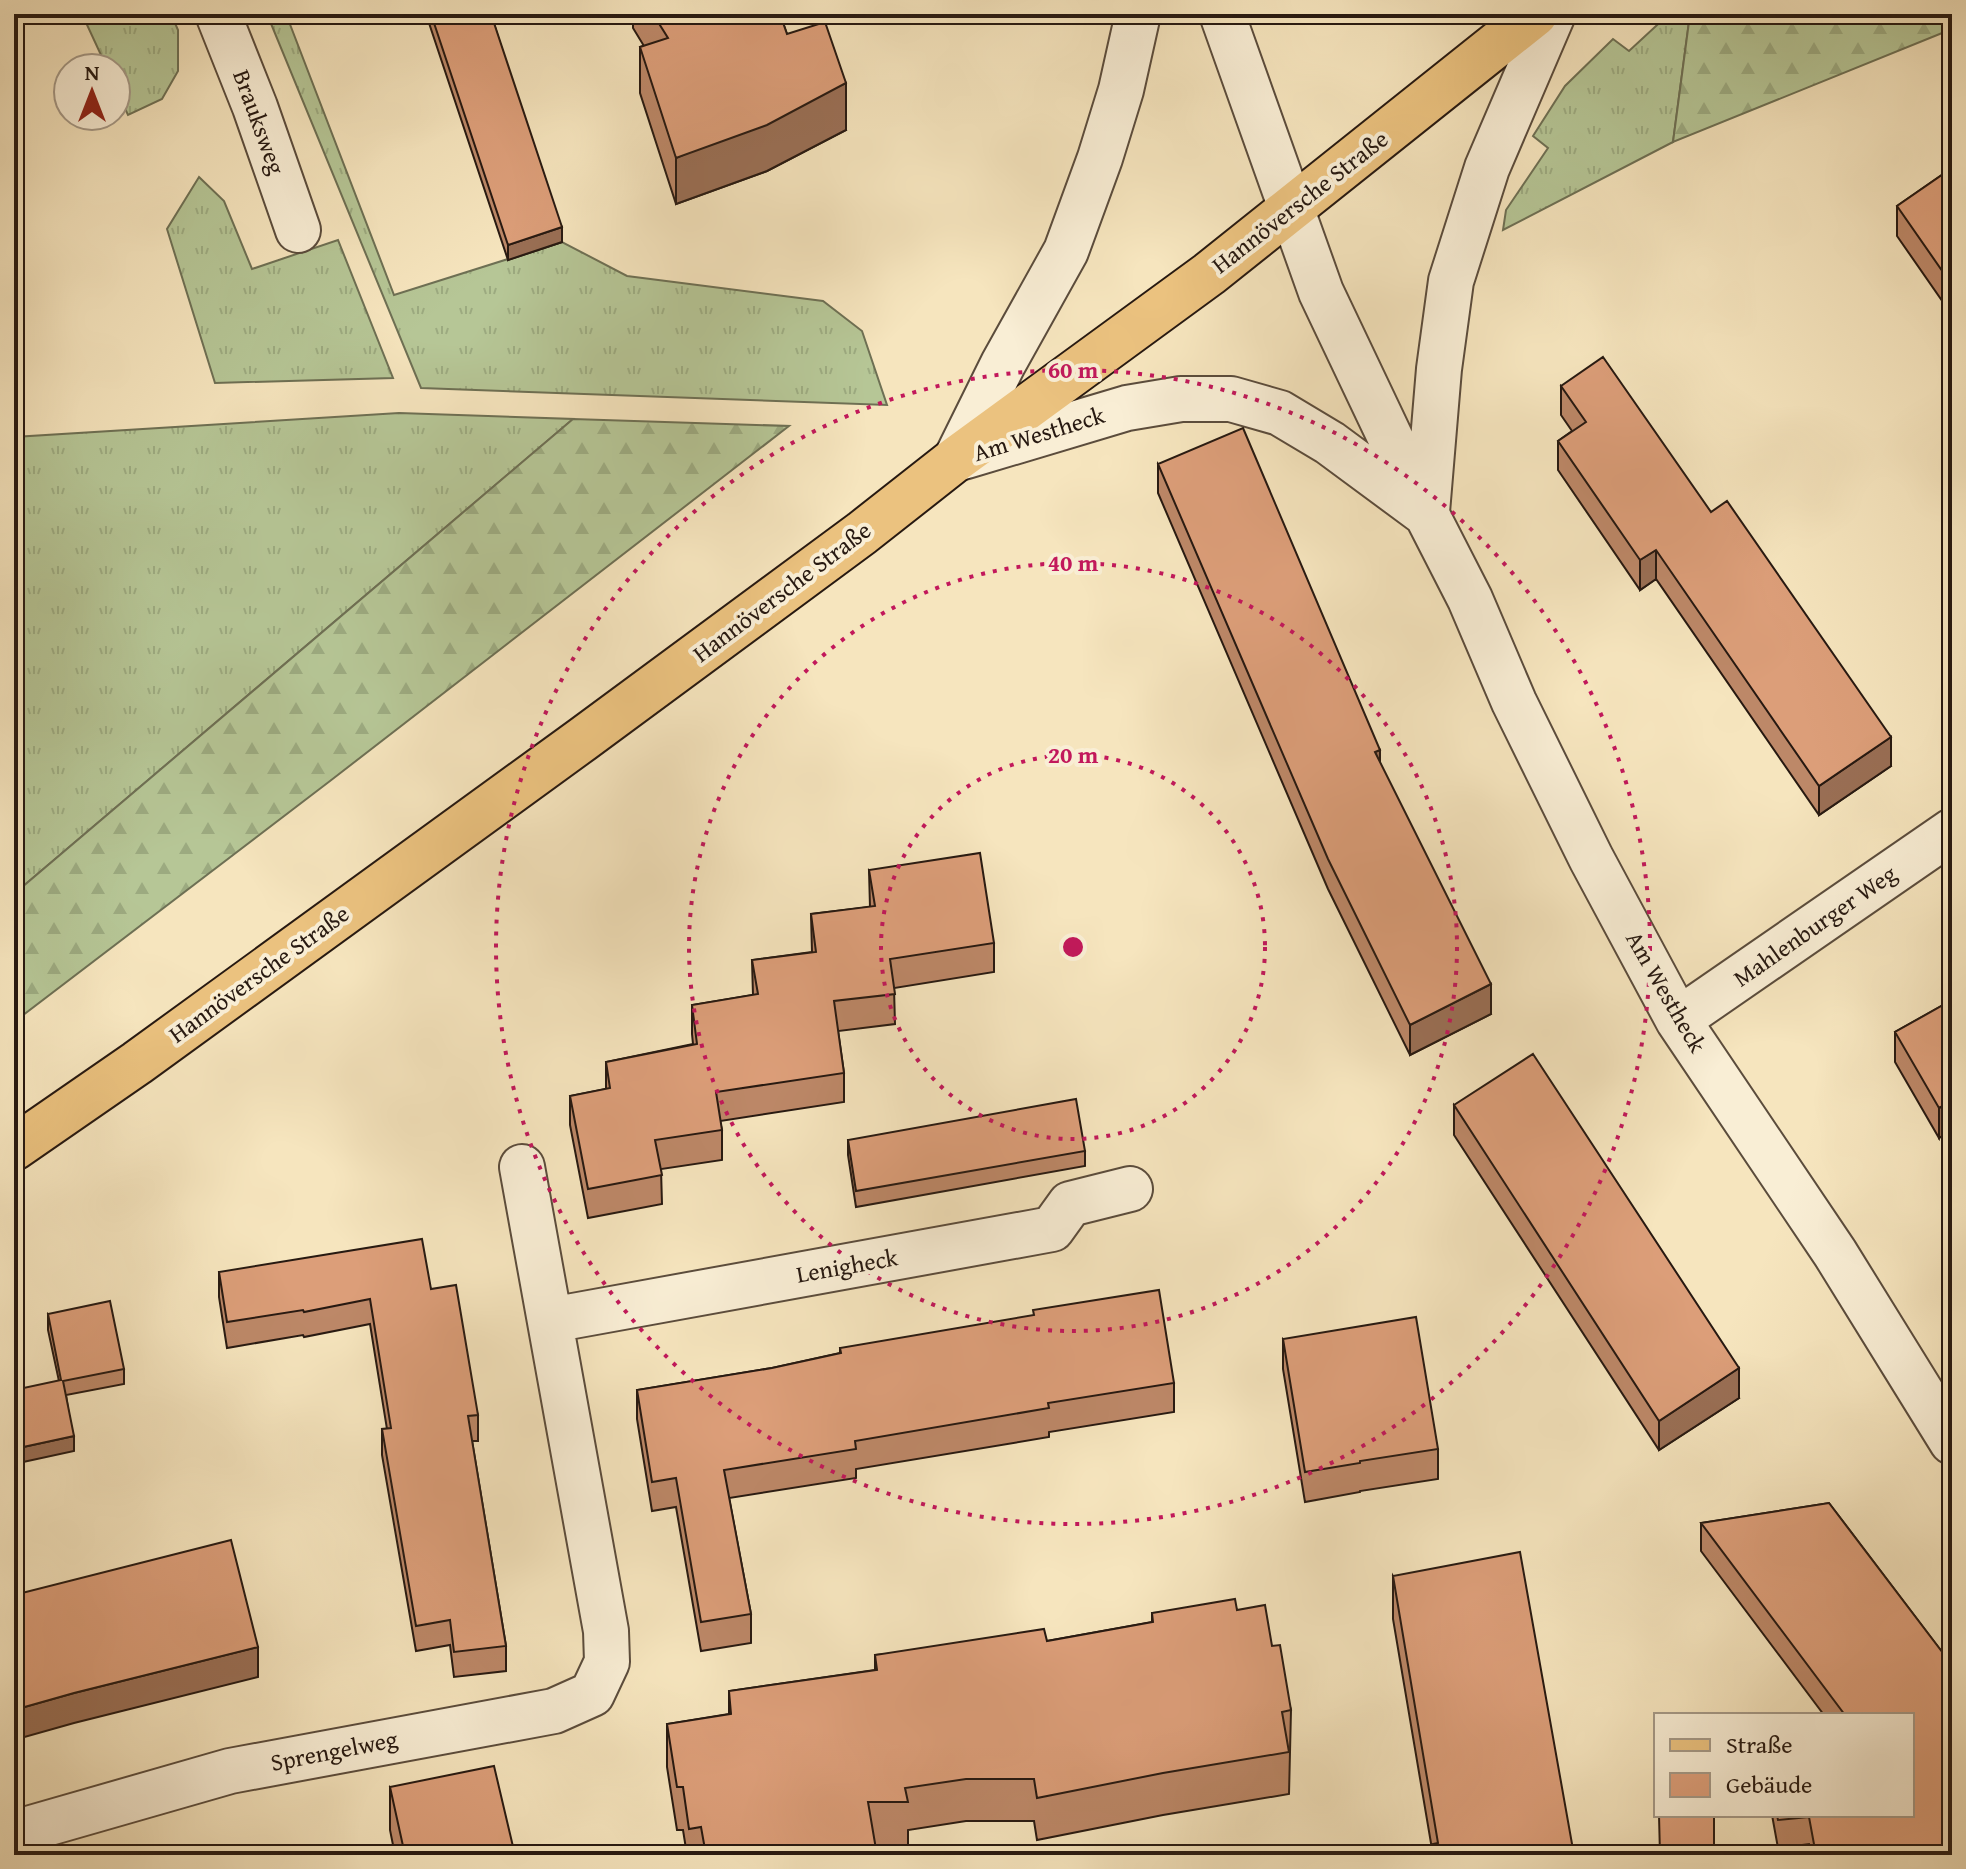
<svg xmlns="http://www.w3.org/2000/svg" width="1966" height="1869" font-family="'Gentium Book Plus',serif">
  <defs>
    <pattern id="grass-tufts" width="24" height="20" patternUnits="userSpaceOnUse" patternTransform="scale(2)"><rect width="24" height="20" fill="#b6c696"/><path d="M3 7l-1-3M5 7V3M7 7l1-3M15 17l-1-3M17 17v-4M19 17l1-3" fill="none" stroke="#9caa80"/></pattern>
    <pattern id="forest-firs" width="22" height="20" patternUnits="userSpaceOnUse" patternTransform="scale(2)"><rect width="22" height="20" fill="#b6c696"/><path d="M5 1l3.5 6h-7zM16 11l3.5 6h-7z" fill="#9caa80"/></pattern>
  </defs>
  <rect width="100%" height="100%" fill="#f6e5be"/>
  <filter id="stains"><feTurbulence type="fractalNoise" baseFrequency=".0025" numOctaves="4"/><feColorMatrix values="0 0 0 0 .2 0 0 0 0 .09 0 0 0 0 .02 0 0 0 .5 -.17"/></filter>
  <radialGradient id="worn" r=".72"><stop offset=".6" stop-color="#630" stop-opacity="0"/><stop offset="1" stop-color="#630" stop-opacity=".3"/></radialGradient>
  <path fill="url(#grass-tufts)" stroke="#6e7054" stroke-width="2" d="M 82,14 L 171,14 L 178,30 L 178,71 L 162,99 L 128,115 L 116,89 L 116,68 L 107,68 Z
    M 267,14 L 286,14 L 394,295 L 562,242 L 627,276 L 823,301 L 862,331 L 887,405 L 421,388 Z
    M 1669,14 L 1690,14 L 1673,142 L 1503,230 L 1506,210 L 1548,148 L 1533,136 L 1565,86 L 1613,39 L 1629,51 Z
    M 199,177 L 224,201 L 252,269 L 338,240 L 393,378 L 215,383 L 167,229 Z
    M 399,413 L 573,419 L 14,894 L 14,437 Z"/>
  <path fill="url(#forest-firs)" stroke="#6e7054" stroke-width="2" d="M 1690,14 L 1952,14 L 1952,29 L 1673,142 Z
    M 573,419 L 789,426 L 330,781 L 14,1022 L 14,894 Z"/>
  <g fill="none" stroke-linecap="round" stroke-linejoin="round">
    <defs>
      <path id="minor" d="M 218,14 L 255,107 L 298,230
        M 1222,14 L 1321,292 L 1427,515 L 1470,599 L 1514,702 L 1591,858 L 1678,1020 L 1835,1253 L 1952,1442
        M 963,457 L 1127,408 L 1181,399 L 1231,399 L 1280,413 L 1330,443 L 1422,511
        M 956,459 L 1003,364 L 1066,251 L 1100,158 L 1121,90 L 1138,14
        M 1427,512 L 1439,369 L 1451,281 L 1487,168 L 1553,14
        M 1678,1020 L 1952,831
        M 551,1320 L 1052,1229 L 1070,1204 L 1130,1189
        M 14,1833 L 230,1771 L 554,1711 L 592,1694 L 607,1662 L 606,1631 L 522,1167"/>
      <path id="major" d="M 14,1148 L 137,1063 L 583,739 L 862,533 L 956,459 L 1209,274 L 1535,14"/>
    </defs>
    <use href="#minor" stroke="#5b4c3c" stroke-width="48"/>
    <use href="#major" stroke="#271911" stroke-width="48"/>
    <use href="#minor" stroke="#f9eed5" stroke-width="44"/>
    <use href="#major" stroke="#ebc27f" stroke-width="44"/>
  </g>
  <path fill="#bd8868" stroke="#271911" stroke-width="2" d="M 426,14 L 491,14 L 562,242 L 508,260 Z
    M 633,14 L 780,14 L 787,34 L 846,130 L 767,171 L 676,204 L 640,93 L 640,47 L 644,46 L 633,28 Z
    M 1952,168 L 1952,315 L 1897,236 L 1897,206 Z
    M 1561,386 L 1711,512 L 1891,766 L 1819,815 L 1656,579 L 1640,590 L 1558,470 L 1558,441 L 1572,431 L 1561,415 Z
    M 1158,464 L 1380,763 L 1491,1014 L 1410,1055 L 1328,889 L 1158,493 Z
    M 869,870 L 994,943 L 994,972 L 894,988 L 895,1024 L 838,1031 L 844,1073 L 844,1102 L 720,1121 L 722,1130 L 722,1160 L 661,1169 L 662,1204 L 588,1218 L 570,1125 L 570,1096 L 606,1089 L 606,1062 L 693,1044 L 692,1034 L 692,1005 L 753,995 L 752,960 L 812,952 L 811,914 L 870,907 Z
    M 1952,1000 L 1939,1138 L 1895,1062 L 1895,1032 Z
    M 1454,1105 L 1739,1398 L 1659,1450 L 1454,1135 Z
    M 848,1140 L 1085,1151 L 1085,1166 L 856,1207 L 848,1155 Z
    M 219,1272 L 431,1289 L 478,1415 L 478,1441 L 472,1441 L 506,1646 L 506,1671 L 454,1677 L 450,1645 L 416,1651 L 382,1455 L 382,1429 L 387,1429 L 370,1324 L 304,1337 L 303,1335 L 227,1348 L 219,1297 Z
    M 48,1314 L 124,1369 L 124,1384 L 66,1395 L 74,1451 L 48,1330 Z
    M 1283,1339 L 1438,1449 L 1438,1479 L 1360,1491 L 1360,1492 L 1305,1502 L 1283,1369 Z
    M 840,1348 L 1174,1383 L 1174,1412 L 1049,1432 L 1049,1437 L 856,1469 L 856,1478 L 729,1498 L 751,1614 L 751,1643 L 701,1651 L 676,1507 L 652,1511 L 637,1419 L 637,1390 L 772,1368 L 840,1353 Z
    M 1829,1503 L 1952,1665 L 1952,1855 L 1811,1855 L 1809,1844 L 1778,1848 L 1772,1815 L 1912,1815 L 1912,1715 L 1824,1715 L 1701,1551 L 1701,1523 Z
    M 1393,1576 L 1574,1855 L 1433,1855 L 1393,1619 Z
    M 1237,1610 L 1272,1646 L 1291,1710 L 1289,1794 L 1163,1815 L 1037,1840 L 1034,1821 L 966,1821 L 908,1830 L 908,1845 L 875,1845 L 877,1855 L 687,1855 L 683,1830 L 677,1830 L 667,1767 L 667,1724 L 729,1714 L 729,1691 L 875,1670 L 875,1655 L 1047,1641 L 1152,1622 L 1152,1613 Z
    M 390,1787 L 515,1855 L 395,1855 L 390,1830 Z"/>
  <path fill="#9a6f55" stroke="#271911" stroke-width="2" d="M 846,83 L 846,130 L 767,171 L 676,204 L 676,158 Z
    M 562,227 L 562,242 L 508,260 L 508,245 Z
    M 1656,550 L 1656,579 L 1640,590 L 1640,560 Z
    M 1891,737 L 1891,766 L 1819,815 L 1819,786 Z
    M 1380,750 L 1380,780 L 1375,752 Z
    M 1491,984 L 1491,1014 L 1410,1055 L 1410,1025 Z
    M 1952,1101 L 1952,1131 L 1939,1138 L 1939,1108 Z
    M 1739,1368 L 1739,1398 L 1659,1450 L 1659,1421 Z
    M 74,1436 L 74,1451 L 14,1464 L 14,1449 Z
    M 258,1647 L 258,1677 L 74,1723 L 14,1740 L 14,1710 L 74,1693 Z"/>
  <path fill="#dc9e79" stroke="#271911" stroke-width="2" d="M 431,14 L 491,14 L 562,227 L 508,245 Z
    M 653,14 L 780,14 L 787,34 L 825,22 L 846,83 L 767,125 L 676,158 L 640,47 L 668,38 Z
    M 1952,168 L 1952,285 L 1897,206 Z
    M 1603,357 L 1711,512 L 1727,501 L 1891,737 L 1819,786 L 1656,550 L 1640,560 L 1558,441 L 1586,422 L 1561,386 Z
    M 1243,428 L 1380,750 L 1375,752 L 1491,984 L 1410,1025 L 1328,859 L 1158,464 Z
    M 980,853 L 994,943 L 890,959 L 895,994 L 834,1001 L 844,1073 L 716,1092 L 722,1130 L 655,1140 L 662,1175 L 588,1189 L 570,1096 L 610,1088 L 606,1062 L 697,1044 L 692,1005 L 758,994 L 752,960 L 816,952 L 811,914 L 875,906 L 869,870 Z
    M 1952,1000 L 1952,1101 L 1939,1108 L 1895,1032 Z
    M 1533,1054 L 1739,1368 L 1659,1421 L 1454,1105 Z
    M 1076,1099 L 1085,1151 L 856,1191 L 848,1140 Z
    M 422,1239 L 431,1289 L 456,1285 L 478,1415 L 468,1416 L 506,1646 L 454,1652 L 450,1620 L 416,1626 L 382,1429 L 391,1428 L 370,1299 L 304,1312 L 303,1310 L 227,1322 L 219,1272 Z
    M 1159,1290 L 1174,1383 L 1048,1403 L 1049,1408 L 855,1441 L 856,1449 L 724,1470 L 751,1614 L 701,1622 L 676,1478 L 652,1482 L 637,1390 L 772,1368 L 841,1353 L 840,1348 L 1034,1315 L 1033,1310 Z
    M 110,1301 L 124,1369 L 63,1381 L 74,1436 L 14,1449 L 14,1390 L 61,1380 L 48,1314 Z
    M 1416,1317 L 1438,1449 L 1360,1461 L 1360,1463 L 1305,1472 L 1283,1339 Z
    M 1829,1503 L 1952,1665 L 1952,1855 L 1816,1855 L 1809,1817 L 1778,1820 L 1777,1815 L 1912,1815 L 1912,1715 L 1845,1715 L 1701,1523 Z
    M 231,1540 L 258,1647 L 74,1693 L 14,1710 L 14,1595 Z
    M 1520,1552 L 1574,1855 L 1435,1855 L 1433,1844 L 1438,1843 L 1393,1576 Z
    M 1235,1599 L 1237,1610 L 1265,1605 L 1272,1646 L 1280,1645 L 1291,1710 L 1282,1712 L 1289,1752 L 1163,1773 L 1037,1798 L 1034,1779 L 966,1779 L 905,1788 L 908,1802 L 868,1802 L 877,1855 L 706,1855 L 701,1827 L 689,1829 L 683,1787 L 677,1787 L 667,1724 L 731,1714 L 729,1691 L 877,1670 L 875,1655 L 1044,1629 L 1047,1641 L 1153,1622 L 1152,1613 Z
    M 494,1766 L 515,1855 L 405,1855 L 390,1787 Z
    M 1659,1815 L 1714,1815 L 1714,1855 L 1660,1855 Z"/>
  <g fill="none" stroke="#c2185b" stroke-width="4" stroke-dasharray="4 8">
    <circle cx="1073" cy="947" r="192"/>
    <circle cx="1073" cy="947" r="384"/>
    <circle cx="1073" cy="947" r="577"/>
  </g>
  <g text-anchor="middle" stroke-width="8" stroke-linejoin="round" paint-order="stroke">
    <g font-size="24" fill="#271911" stroke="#f9eed5">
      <text transform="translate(259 122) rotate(70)" y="8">Brauksweg</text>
      <text transform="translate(1300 202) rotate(-38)" y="8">Hannöversche Straße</text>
      <text transform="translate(1039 434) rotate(-17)" y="8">Am Westheck</text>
      <text transform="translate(782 592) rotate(-37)" y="8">Hannöversche Straße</text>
      <text transform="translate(1815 926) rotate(-35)" y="8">Mahlenburger Weg</text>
      <text transform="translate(259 974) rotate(-36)" y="8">Hannöversche Straße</text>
      <text transform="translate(1666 992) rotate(60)" y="8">Am Westheck</text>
      <text transform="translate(847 1266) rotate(-10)" y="8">Lenigheck</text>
      <text transform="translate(334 1751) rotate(-11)" y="8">Sprengelweg</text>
    </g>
  </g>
  <circle cx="1073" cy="947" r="12" fill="#c2185b" stroke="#f9eed5" stroke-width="4"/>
  <g font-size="24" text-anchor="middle" font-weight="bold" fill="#c2185b" stroke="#f9eed5" stroke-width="8" stroke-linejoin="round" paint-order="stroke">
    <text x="1073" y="378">60 m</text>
    <text x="1073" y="571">40 m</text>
    <text x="1073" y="763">20 m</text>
  </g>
  <rect width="1966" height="1869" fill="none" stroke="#f6e5be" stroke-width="48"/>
  <rect x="16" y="16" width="1934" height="1837" fill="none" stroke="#271911" stroke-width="4"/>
  <rect x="24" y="24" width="1918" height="1821" fill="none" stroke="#271911" stroke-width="2"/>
  <rect x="1654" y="1713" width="260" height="104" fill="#f9eed5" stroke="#a59987" stroke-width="2"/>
  <rect x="1670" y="1739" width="40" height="12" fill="#ebc27f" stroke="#a59987" stroke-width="2"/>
  <text x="1726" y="1753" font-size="24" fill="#271911">Straße</text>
  <rect x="1670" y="1773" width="40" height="24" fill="#dc9e79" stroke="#a59987" stroke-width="2"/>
  <text x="1726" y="1793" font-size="24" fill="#271911">Gebäude</text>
  <g transform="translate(92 92)"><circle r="38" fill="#f9eed5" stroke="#a59987" stroke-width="2"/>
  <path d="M0-6L14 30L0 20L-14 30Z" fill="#8f2418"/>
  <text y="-12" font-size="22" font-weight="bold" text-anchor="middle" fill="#271911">N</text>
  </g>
  <rect width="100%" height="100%" filter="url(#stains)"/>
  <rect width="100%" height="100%" fill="url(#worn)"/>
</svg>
